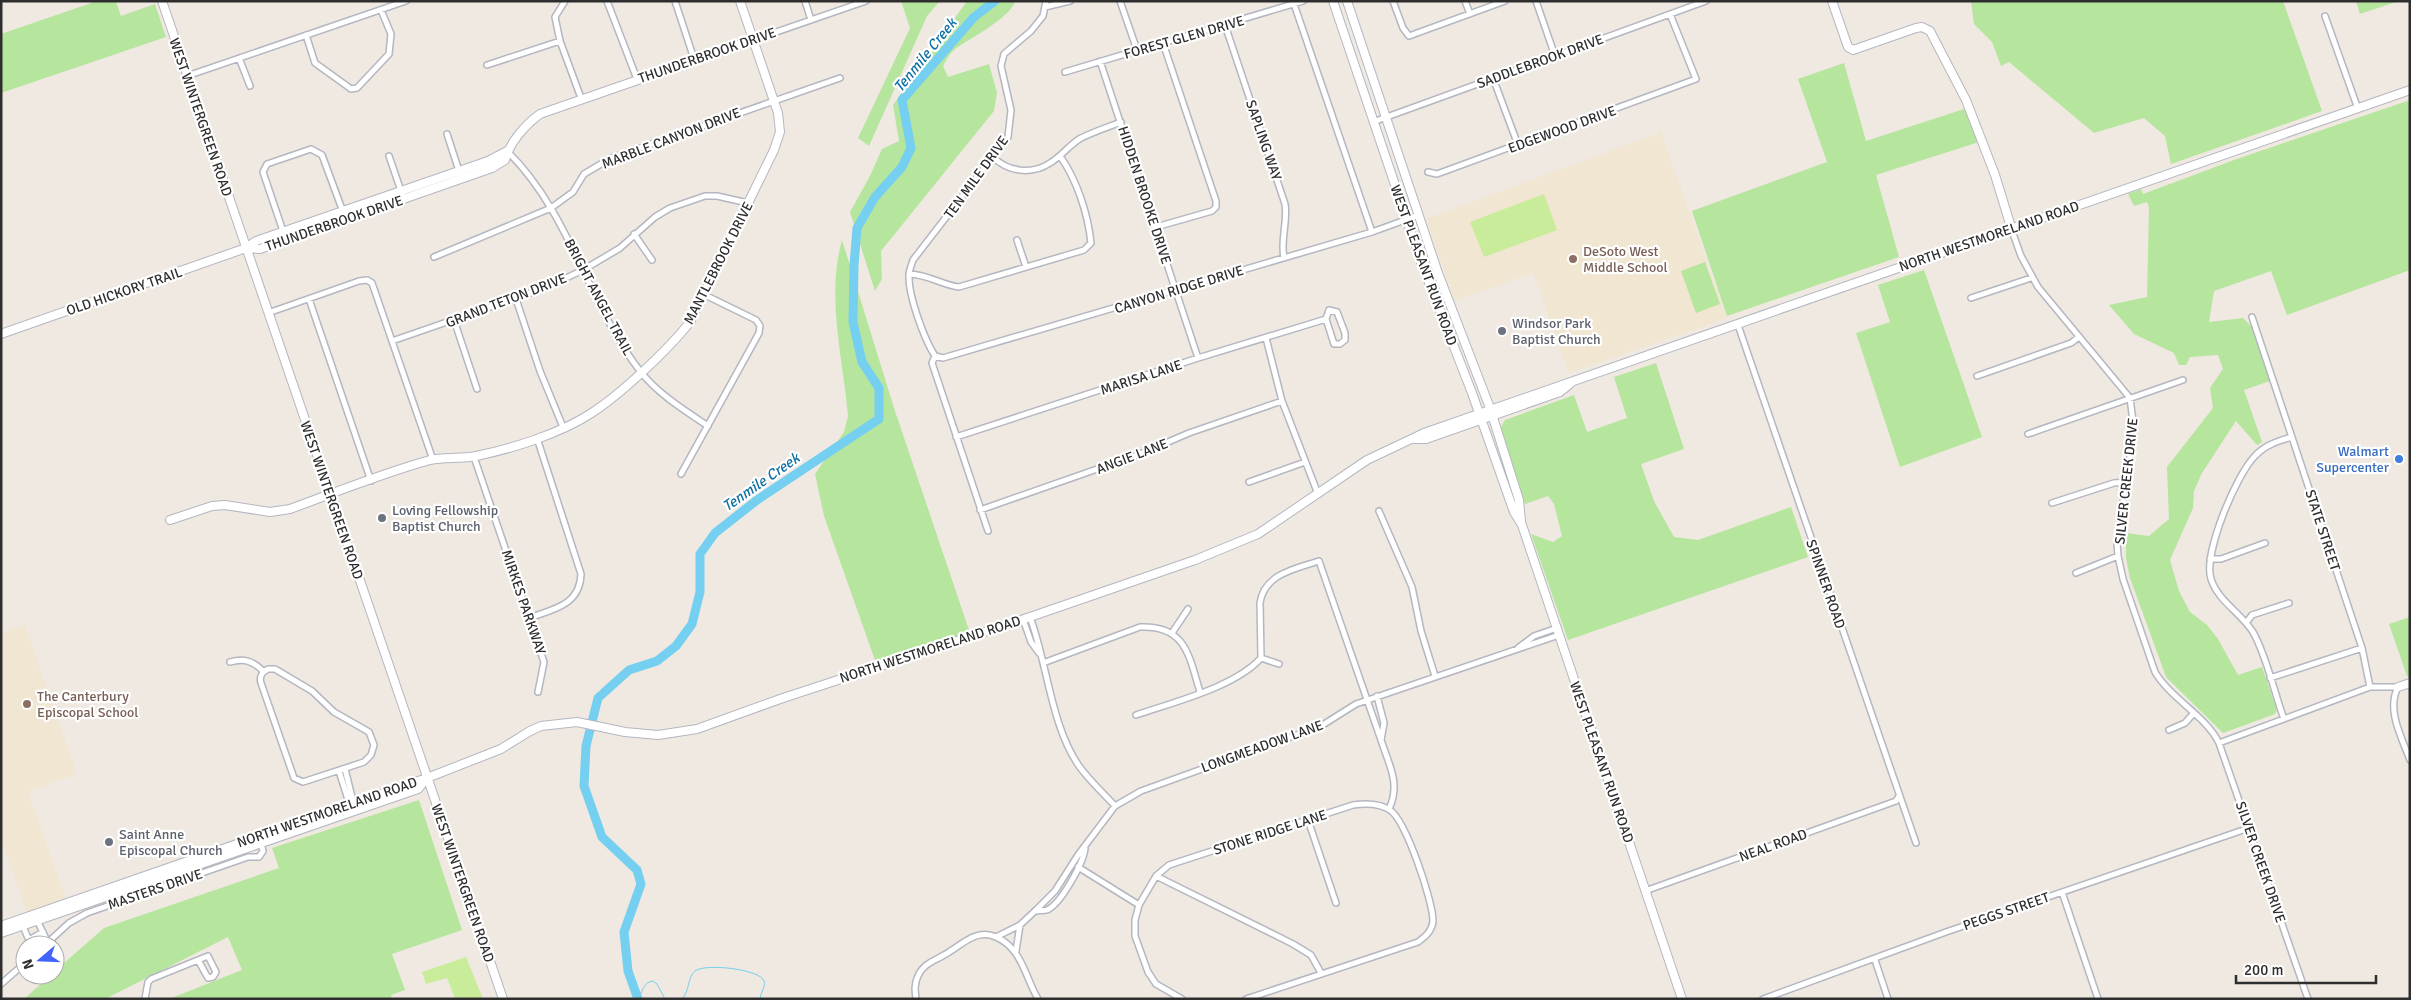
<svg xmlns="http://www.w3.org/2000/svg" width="2411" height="1000" font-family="Signika,sans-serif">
  <rect width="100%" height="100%" fill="#efe9e1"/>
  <path fill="#f0e6d1" d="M 1661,132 L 1727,318 L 1569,373 L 1533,273 L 1455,301 L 1426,219 Z
    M 25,625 L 77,774 L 28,791 L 67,903 L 28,916 L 1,839 L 1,633 Z"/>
  <path fill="#b6e59e" d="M 97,1 L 116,1 L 121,16 L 155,4 L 166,37 L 1,93 L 1,34 Z
    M 901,1 L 940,1 L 927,16 L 869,146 L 858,138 L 910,28 Z
    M 967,1 L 1015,1 C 1011,18 968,39 954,50 C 949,54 946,61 943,66 L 948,77 L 989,64 L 997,93 L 994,111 L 881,251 L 882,279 L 875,291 L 850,212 L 870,176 L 882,149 L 899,141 L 893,105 Z
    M 1971,1 L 2283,1 L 2322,111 L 2171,164 L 2165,136 L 2144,118 L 2094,133 L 2009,62 L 2001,66 L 1992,42 L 1974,24 Z
    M 2356,1 L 2399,1 L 2360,14 Z
    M 1844,63 L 1866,141 L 1964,109 L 1979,142 L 1876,175 L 1899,257 L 1727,316 L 1692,211 L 1827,162 L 1798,79 Z
    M 2410,100 L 2410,270 L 2287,315 L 2271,271 L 2214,291 L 2209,322 L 2243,318 L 2252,327 L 2270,381 L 2244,390 L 2262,442 L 2257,445 L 2236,421 L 2202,473 L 2194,491 L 2193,508 L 2170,560 L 2179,591 L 2190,612 L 2207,625 L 2218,639 L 2238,675 L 2262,667 L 2277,710 L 2275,714 L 2223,733 L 2166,677 L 2130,578 L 2126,558 L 2126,533 L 2149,536 L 2169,519 L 2167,467 L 2213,408 L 2210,388 L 2223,369 L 2218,355 L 2190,357 L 2186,365 L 2179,365 L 2174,353 L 2134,334 L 2109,305 L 2147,297 L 2149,207 L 2147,202 L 2134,206 L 2128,194 L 2141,189 L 2143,194 L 2234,160 Z
    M 842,240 L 895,411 L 970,633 L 876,663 L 824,516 L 815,474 L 844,432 L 848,416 C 843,358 826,297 842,240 Z
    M 1705,262 L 1720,304 L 1696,313 L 1681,271 Z
    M 1924,270 L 1982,437 L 1900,467 L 1856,333 L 1890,322 L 1878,285 Z
    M 1656,363 L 1684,449 L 1641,464 L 1654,501 L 1674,537 L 1698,540 L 1791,507 L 1808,557 L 1568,640 L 1531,534 L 1553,542 L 1562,536 L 1554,504 L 1548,496 L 1525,504 L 1501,427 L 1505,420 L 1574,395 L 1587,432 L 1627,418 L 1614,377 Z
    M 2410,617 L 2410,675 L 2407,676 L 2389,624 Z
    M 419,800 L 462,930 L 392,954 L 405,990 L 391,995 L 392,999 L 169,999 L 242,970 L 228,937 L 105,999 L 24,999 L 51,975 L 55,975 L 55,971 L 104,928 L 279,868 L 272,848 Z"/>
  <path fill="#c9ec9a" d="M 1544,194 L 1557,230 L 1484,257 L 1470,222 Z
    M 466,957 L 483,999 L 455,999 L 447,978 L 426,984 L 422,972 Z"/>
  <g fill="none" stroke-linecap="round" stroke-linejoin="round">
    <path stroke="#75cff0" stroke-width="1" d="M 639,999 C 642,991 644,982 653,981 L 657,984 L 665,999
      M 682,999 C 690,991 687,978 695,971 C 705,963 760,969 764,981 C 766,987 760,993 760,999"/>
    <path stroke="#75cff0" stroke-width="9" d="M 638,999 L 628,971 L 624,932 L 641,884 L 637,870 L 602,837 L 584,786 L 586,746 L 598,698 L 629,670 L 657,661 L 676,646 L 692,624 L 700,592 L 700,554 L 715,533 L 757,500 L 879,419 L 879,388 L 862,362 L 853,322 L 854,265 L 857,228 L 875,197 L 902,167 L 911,148 L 902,100 L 974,17 L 995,1"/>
    <defs>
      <path id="street" d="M 565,1 L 555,17 L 560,41 L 581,98
        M 607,1 L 637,79
        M 675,1 L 694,59
        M 805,1 L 811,20
        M 1046,1 L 1043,16 L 1031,31 L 1004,54 L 1001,66 L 1011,110 L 1008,137 L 913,260 C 912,264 909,270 909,275 C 908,295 924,339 935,356 L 943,358 L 1372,232 L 1419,215
        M 1120,1 L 1137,50
        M 1393,1 L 1403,28 L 1409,36 L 1505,1
        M 1465,1 L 1470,14
        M 1536,1 L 1555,56
        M 1294,4 L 1372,232
        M 1045,7 L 1070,1
        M 2325,16 L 2358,109
        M 1225,25 L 1285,204 C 1288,223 1280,239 1284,258
        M 306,35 L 315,63 L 347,86 L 351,89 L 357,88 L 389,54 L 391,34 L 381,10
        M 753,40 L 866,1
        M 239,58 L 250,86
        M 1100,61 L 1198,358
        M 487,65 L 560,41
        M 1065,72 L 1303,1
        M 187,76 L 406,1
        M 1493,78 L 1518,145
        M 1373,122 L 1706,1
        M 447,134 L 460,174
        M 507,151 C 570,212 588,304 640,371 C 658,394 684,410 708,426
        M 389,156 L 402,194
        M 993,157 C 1008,172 1032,175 1050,163 C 1062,156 1069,145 1081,138 C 1093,132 1108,127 1121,122
        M 1428,172 L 1437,174 L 1696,79 L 1670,14
        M 1156,227 L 1212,211 L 1216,207 L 1216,201 L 1163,43
        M 2011,228 L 2021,256 L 2038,287 L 2130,398 L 2134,429 L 2117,543 L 2118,556 L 2123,579 L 2155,672 C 2171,699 2207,717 2219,743 L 2308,999
        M 634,234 L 652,260
        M 286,240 L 263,172 L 267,164 L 311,149 L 322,155 L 346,220
        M 1017,240 L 1026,267
        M 434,257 L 551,208 L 573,192 L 584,174 L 611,158 L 840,78
        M 909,274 C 927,274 942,285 959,287 L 1084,250 L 1091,243 C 1088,214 1077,180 1060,156
        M 1971,298 L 2031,278
        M 309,299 L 371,481
        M 516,299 L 540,371 L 563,427
        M 1329,310 L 1337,312 L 1345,333 L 1345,340 L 1340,344 L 1334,344 L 1326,319 Z
        M 268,313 L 359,281 L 367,280 L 372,283 L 433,460
        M 2252,317 L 2362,648 L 2370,687
        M 454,320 L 477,389
        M 1738,325 L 1916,843
        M 1266,338 L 1282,401 L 1318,494
        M 392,341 L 545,288 L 583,270 L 620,248 L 655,217 L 670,208 L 705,196 L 717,196 L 748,203
        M 935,356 L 932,363 L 988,531
        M 1977,376 L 2071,343 L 2079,337
        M 2028,434 L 2183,380
        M 956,437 L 1198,358 L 1326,319
        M 474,457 L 544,662 L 538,692
        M 681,474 L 759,333 L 760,326 L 756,320 L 705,295
        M 1249,482 L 1305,462
        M 2052,503 L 2114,483 L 2126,482
        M 980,510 L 1140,454 L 1189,433 L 1282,401
        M 1379,511 L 1412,587 L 1421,631 L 1435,676
        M 2210,559 L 2221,559 L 2265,543
        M 2076,573 L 2118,556
        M 1030,617 C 1047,662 1051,726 1079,766 C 1089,780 1103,793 1115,806
        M 529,618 C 554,609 580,605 581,574 L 537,438
        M 1023,619 L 1031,642 L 1039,653
        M 2246,623 L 2252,615 L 2289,603
        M 1172,633 L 1188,609
        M 1518,648 L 1534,636 L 1557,628
        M 1261,658 L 1279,664
        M 230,662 C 244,658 253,661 263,671
        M 1043,663 L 1140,627 C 1186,625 1189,656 1200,692
        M 268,669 L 275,669 L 312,691 L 334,712 L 369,732 L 374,745 L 371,755 L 364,762 L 303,782 L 294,778 L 261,683 C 259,677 262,672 268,669 Z
        M 2270,678 L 2362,648
        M 1136,715 C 1174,702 1235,687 1261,658 L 1260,603 C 1264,574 1295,569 1319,561 L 1381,740 L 1384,723 L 1377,696
        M 2284,719 C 2274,692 2267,657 2253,632 C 2241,613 2218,601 2211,579 C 2203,554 2236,475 2255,456 C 2265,445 2278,441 2292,437
        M 2169,730 L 2185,723 L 2193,714
        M 1381,740 C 1389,765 1401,784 1389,809
        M 2219,743 L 2370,687 L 2398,687 C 2386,710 2402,738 2410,760
        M 345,769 L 354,805
        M 339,771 L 350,806
        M 1308,820 L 1336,903
        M 1078,867 L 1139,905
        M 1156,876 L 1293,944 L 1311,955 L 1321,973
        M 1645,891 L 1896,801 L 1899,796
        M 2062,892 L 2098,999
        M 1035,911 C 1039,910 1044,911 1047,910 C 1061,904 1084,862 1085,848
        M 36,918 L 48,943
        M 22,924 L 31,945
        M 996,937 L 1020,925 L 1035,911 L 1055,891 L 1078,855 L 1115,806 L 1141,791 L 1321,726 L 1356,704 L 1559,635
        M 29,940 L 43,932
        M 45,945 L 69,923 L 87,913 L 248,857 L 259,857 L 263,851 L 261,843
        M 1016,951 L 1020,925
        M 208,956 L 216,972 L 213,977 L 208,978 L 198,960 Z
        M 1875,960 L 1888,999
        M 1,984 L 25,963
        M 145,999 L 148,982 L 151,979 L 198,960
        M 916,999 C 915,991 914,984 918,976 C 923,964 934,961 944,955 C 961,946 975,928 996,937 C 1022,948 1025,977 1038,999
        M 1182,999 L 1156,984 L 1148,972 L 1135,936 L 1135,920 L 1139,905 L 1156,876 L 1169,865 L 1353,805 C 1366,803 1379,803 1390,810 C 1406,821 1433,901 1433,921 C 1432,931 1426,936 1418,942 L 1246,999
        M 1763,999 L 1946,932 L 2249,828"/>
      <path id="secondary" d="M 162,1 L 503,999
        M 1333,1 L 1421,262 L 1472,393 L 1514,512 L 1522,525 L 1682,999
        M 1347,1 L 1438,273 L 1490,408 L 1519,500 L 1521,521
        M 1832,1 L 1848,47 L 1853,50 L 1916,28 L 1922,27 L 1930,31 L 1966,100 L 1995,175 L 2011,227
        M 246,248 L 260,249 L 492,168 L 505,160 C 510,142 525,125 540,114 L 753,40
        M 1,334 L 246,248 L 256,241 L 488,161 L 507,151
        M 1415,439 L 1426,439 L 1560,392 L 1570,384
        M 170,520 L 212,506 L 225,505 L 270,512 L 290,509 C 336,492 383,473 430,460 C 445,457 461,459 476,456 C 511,449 559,434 590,414 C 620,395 668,350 690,322 L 774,150 L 780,132 L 778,113 L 740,1
        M 2398,687 L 2410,683
        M 1,926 L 427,778 L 501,749 L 530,731 L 541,726 L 577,722 L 625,732 L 658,735 L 697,729 L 783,698 L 1030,617 L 1195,560 L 1258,534 L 1367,460 L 1424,433 L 2410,90
        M 1,933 L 418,789 L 427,778"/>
    </defs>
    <use href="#street" stroke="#b4b7c1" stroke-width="8"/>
    <use href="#secondary" stroke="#b4b7c1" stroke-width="10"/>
    <use href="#street" stroke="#fff" stroke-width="5"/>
    <use href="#secondary" stroke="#fff" stroke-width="8"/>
  </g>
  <g fill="#8d6e63" stroke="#fff" stroke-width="2">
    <circle cx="1573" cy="259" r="5"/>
    <circle cx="27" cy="704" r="5"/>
  </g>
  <g fill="#6b7280" stroke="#fff" stroke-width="2">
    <circle cx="1502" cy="331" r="5"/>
    <circle cx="382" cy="518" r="5"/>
    <circle cx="109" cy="842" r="5"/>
  </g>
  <circle fill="#3f7fe0" stroke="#fff" stroke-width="2" cx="2399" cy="459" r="5"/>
  <g text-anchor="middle" stroke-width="4.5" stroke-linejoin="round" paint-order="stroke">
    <g font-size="14" fill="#2e2e2e" stroke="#fff">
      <text transform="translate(1184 37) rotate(-16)" y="5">FOREST GLEN DRIVE</text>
      <text transform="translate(707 55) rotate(-19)" y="5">THUNDERBROOK DRIVE</text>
      <text transform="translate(1540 61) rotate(-20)" y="5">SADDLEBROOK DRIVE</text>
      <text transform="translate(201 117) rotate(71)" y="5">WEST WINTERGREEN ROAD</text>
      <text transform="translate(1562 129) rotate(-20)" y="5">EDGEWOOD DRIVE</text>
      <text transform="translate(671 138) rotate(-21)" y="5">MARBLE CANYON DRIVE</text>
      <text transform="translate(1264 140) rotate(71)" y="5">SAPLING WAY</text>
      <text transform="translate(976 177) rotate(-54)" y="5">TEN MILE DRIVE</text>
      <text transform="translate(1145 195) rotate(72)" y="5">HIDDEN BROOKE DRIVE</text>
      <text transform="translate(334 223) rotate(-19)" y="5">THUNDERBROOK DRIVE</text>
      <text transform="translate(1989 236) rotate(-19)" y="5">NORTH WESTMORELAND ROAD</text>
      <text transform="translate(718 263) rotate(-63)" y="5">MANTLEBROOK DRIVE</text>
      <text transform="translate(1424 265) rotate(70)" y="5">WEST PLEASANT RUN ROAD</text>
      <text transform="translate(1179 289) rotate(-17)" y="5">CANYON RIDGE DRIVE</text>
      <text transform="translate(124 291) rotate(-19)" y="5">OLD HICKORY TRAIL</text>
      <text transform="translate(599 297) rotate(62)" y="5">BRIGHT ANGEL TRAIL</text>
      <text transform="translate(506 300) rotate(-21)" y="5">GRAND TETON DRIVE</text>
      <text transform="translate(1141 377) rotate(-18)" y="5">MARISA LANE</text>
      <text transform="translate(1132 456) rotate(-21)" y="5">ANGIE LANE</text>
      <text transform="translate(2126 481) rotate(-84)" y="5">SILVER CREEK DRIVE</text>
      <text transform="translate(332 500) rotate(71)" y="5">WEST WINTERGREEN ROAD</text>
      <text transform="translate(2323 530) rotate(72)" y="5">STATE STREET</text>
      <text transform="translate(1826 584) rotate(71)" y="5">SPINNER ROAD</text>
      <text transform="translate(524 602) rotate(71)" y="5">MIRKES PARKWAY</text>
      <text transform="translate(930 649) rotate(-18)" y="5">NORTH WESTMORELAND ROAD</text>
      <text transform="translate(1262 746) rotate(-20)" y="5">LONGMEADOW LANE</text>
      <text transform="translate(1602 762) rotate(71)" y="5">WEST PLEASANT RUN ROAD</text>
      <text transform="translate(327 812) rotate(-19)" y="5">NORTH WESTMORELAND ROAD</text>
      <text transform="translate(1270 832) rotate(-18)" y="5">STONE RIDGE LANE</text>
      <text transform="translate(1773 845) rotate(-20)" y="5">NEAL ROAD</text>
      <text transform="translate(2261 862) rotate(71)" y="5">SILVER CREEK DRIVE</text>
      <text transform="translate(463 883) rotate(71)" y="5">WEST WINTERGREEN ROAD</text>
      <text transform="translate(155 889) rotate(-19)" y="5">MASTERS DRIVE</text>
      <text transform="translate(2006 911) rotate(-19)" y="5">PEGGS STREET</text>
    </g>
    <g font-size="14" fill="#785e54" stroke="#fff" text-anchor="start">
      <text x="1583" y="256">DeSoto West<tspan x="1583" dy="16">Middle School</tspan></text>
      <text x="37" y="701">The Canterbury<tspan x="37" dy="16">Episcopal School</tspan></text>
    </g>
    <g font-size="14" fill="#5b616d" stroke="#fff" text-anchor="start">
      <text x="1512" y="328">Windsor Park<tspan x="1512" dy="16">Baptist Church</tspan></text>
      <text x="392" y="515">Loving Fellowship<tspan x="392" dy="16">Baptist Church</tspan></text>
      <text x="119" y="839">Saint Anne<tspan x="119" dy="16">Episcopal Church</tspan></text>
    </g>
    <g font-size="14" fill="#366cbe" stroke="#fff" text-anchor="end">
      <text x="2389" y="456">Walmart<tspan x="2389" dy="16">Supercenter</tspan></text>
    </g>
    <g font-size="15" font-style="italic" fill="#0d6fa3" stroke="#fff">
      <text transform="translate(925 55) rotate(-51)" y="5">Tenmile Creek</text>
      <text transform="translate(761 482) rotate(-35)" y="5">Tenmile Creek</text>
    </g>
  </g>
  <rect width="2411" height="1000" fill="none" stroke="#2e2e2e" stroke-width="5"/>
  <g transform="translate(40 960) rotate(251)"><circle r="24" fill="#ffffff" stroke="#ababab"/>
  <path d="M0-4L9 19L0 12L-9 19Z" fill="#4264fb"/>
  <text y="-8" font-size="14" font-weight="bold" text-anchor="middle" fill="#2e2e2e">N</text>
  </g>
  <path d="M2236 975v8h140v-8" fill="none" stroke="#2e2e2e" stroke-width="2.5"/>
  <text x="2244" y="975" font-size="15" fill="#2e2e2e" stroke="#ffffff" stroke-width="4" paint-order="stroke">200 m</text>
</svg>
